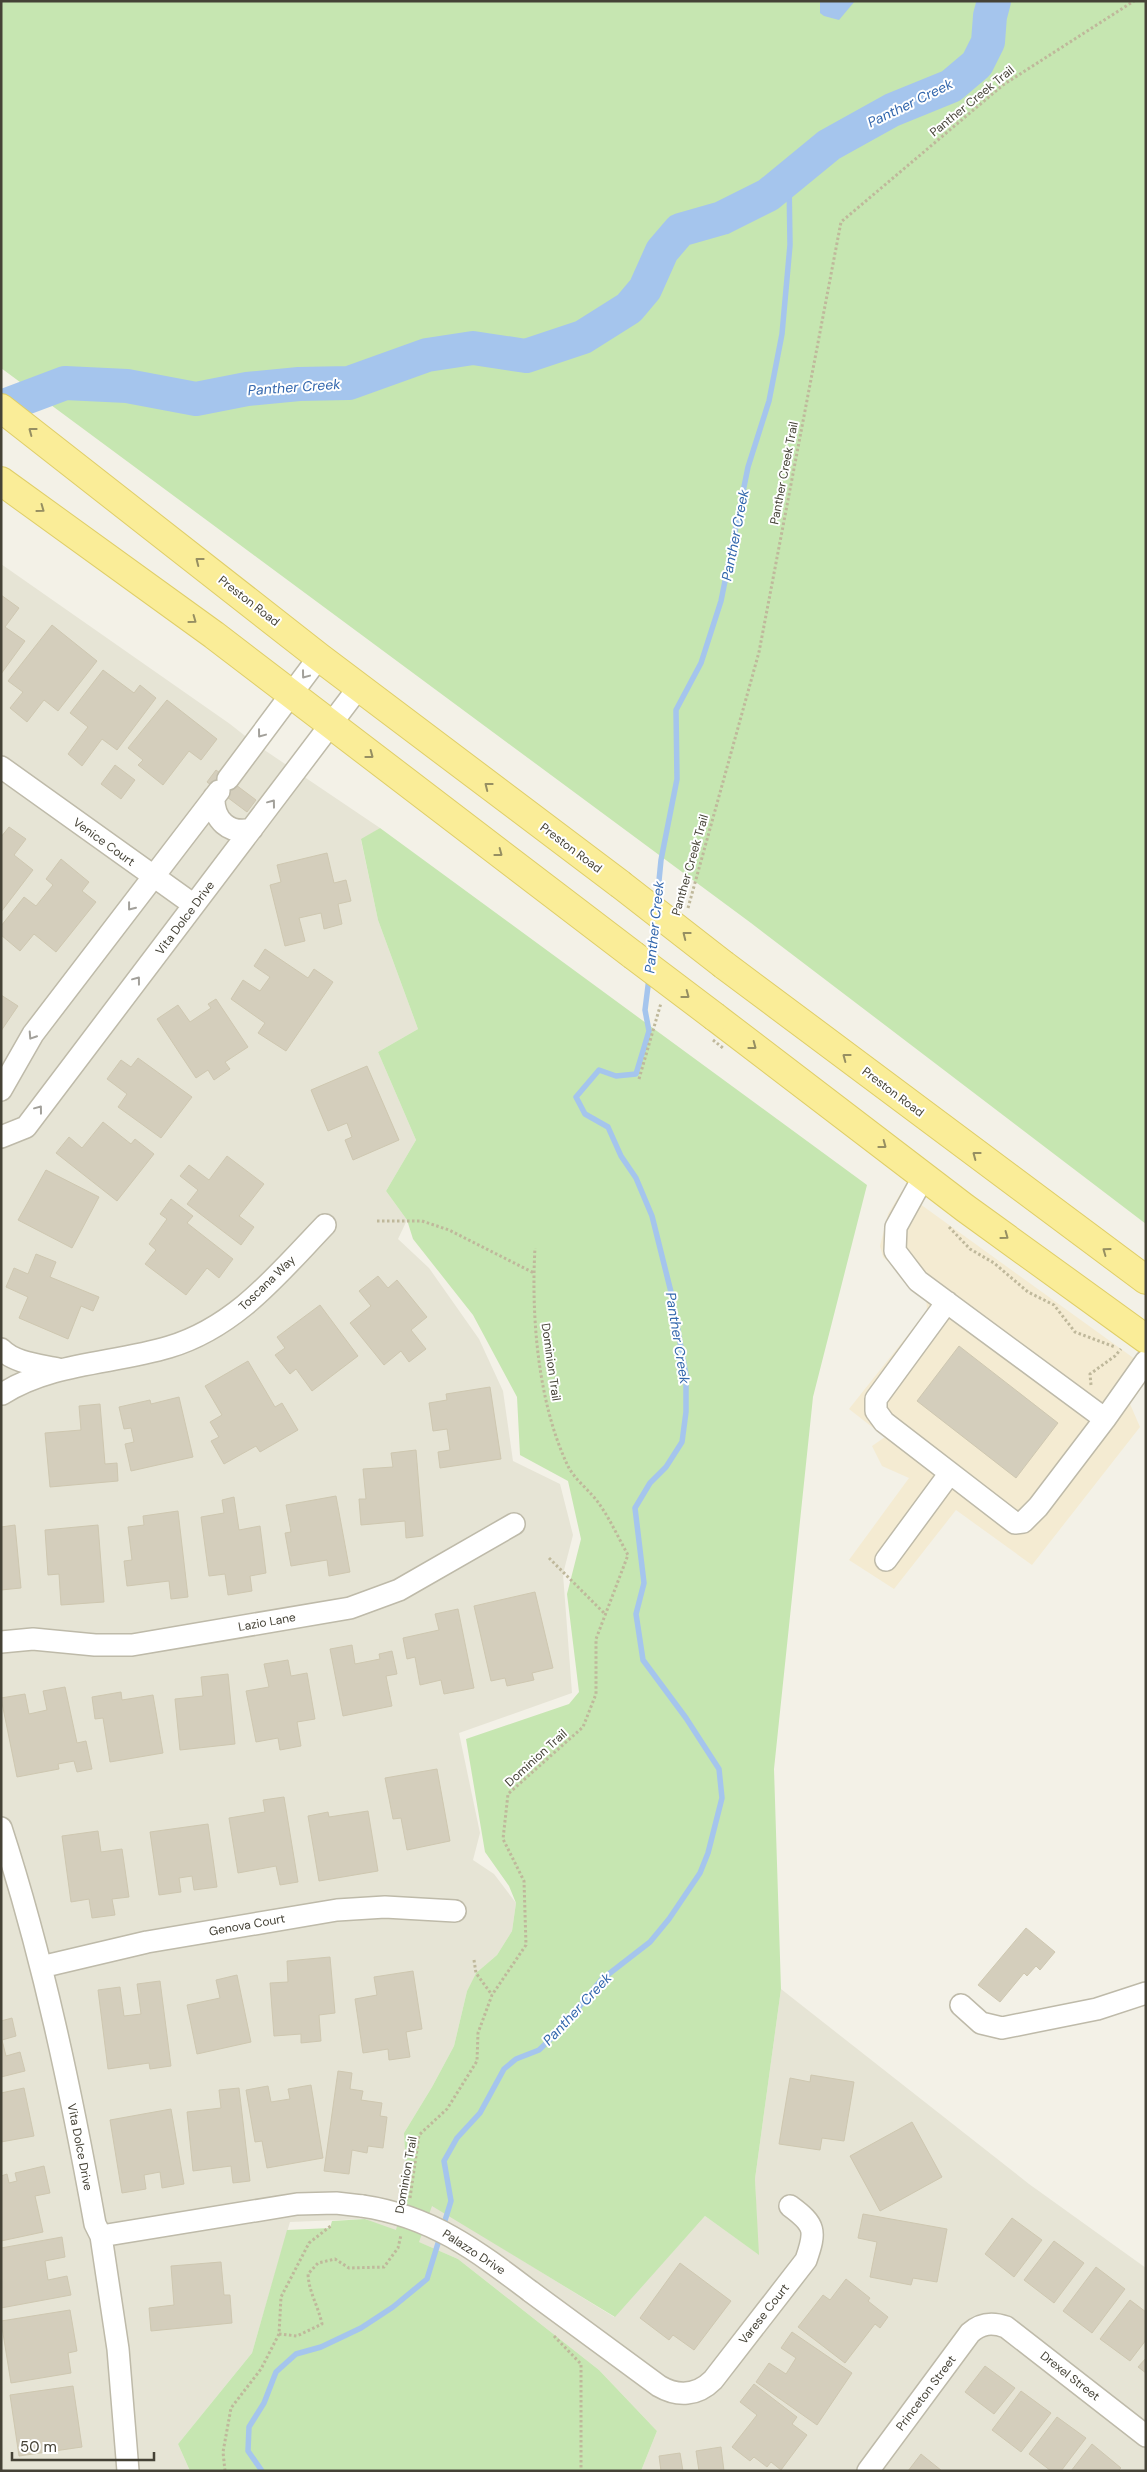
<svg xmlns="http://www.w3.org/2000/svg" width="1147" height="2472" font-family="'DM Sans',sans-serif">
  <rect width="100%" height="100%" fill="#f3f1e7"/>
  <path fill="#e6e4d5" d="M 1,564 L 230,724 L 254,743 L 380,828 L 361,840 L 378,920 L 418,1029 L 378,1052 L 416,1140 L 386,1191 L 407,1220 L 398,1239 L 429,1268 L 479,1339 L 503,1391 L 513,1461 L 560,1484 L 573,1535 L 563,1574 L 572,1693 L 459,1733 L 480,1833 L 473,1860 L 494,1874 L 516,1903 L 512,1931 L 497,1955 L 476,1973 L 467,1991 L 454,2046 L 432,2087 L 404,2133 L 407,2189 L 614,2317 L 705,2216 L 758,2254 L 755,2179 L 781,1989 L 1029,2184 L 1146,2268 L 1146,2471 L 641,2471 L 657,2431 L 599,2370 L 458,2259 L 365,2219 L 290,2222 L 252,2353 L 178,2444 L 190,2471 L 1,2471 Z"/>
  <path fill="#f4ebd2" d="M 902,1191 L 1146,1367 L 1146,1381 L 1130,1404 L 1140,1427 L 1032,1565 L 956,1510 L 894,1589 L 849,1560 L 909,1478 L 882,1466 L 872,1446 L 885,1437 L 849,1409 L 927,1311 L 926,1295 L 883,1257 L 880,1246 L 888,1214 Z"/>
  <path fill="#c6e6b1" d="M 1,1 L 1146,1 L 1146,1224 L 751,923 L 1,368 Z
    M 380,828 L 867,1185 L 813,1397 L 774,1769 L 781,1989 L 755,2179 L 759,2255 L 705,2216 L 615,2317 L 432,2206 L 419,2242 L 458,2259 L 599,2370 L 657,2431 L 641,2471 L 190,2471 L 178,2444 L 252,2353 L 287,2230 L 330,2228 L 332,2221 L 365,2219 L 396,2230 L 407,2190 L 404,2133 L 432,2087 L 454,2046 L 467,1991 L 476,1973 L 497,1955 L 512,1931 L 516,1903 L 509,1886 L 485,1852 L 466,1739 L 569,1704 L 579,1692 L 567,1594 L 581,1539 L 568,1481 L 520,1455 L 517,1397 L 473,1315 L 413,1239 L 407,1220 L 386,1191 L 416,1140 L 378,1052 L 418,1029 L 378,920 L 361,839 Z"/>
  <path fill="#a5c5ed" d="M 820,1 L 855,1 L 839,20 L 824,16 L 820,13 Z"/>
  <g fill="none" stroke-linecap="round" stroke-linejoin="round">
    <path stroke="#a5c5ed" stroke-width="5.5" d="M 657,901 L 661,860 L 677,779 L 676,710 L 701,663 L 721,601 L 748,467 L 769,401 L 782,334 L 790,245 L 789,178
      M 651,959 L 655,921
      M 262,2471 L 248,2451 L 249,2427 L 264,2403 L 276,2372 L 296,2354 L 321,2347 L 361,2328 L 393,2307 L 427,2279 L 451,2201 L 444,2161 L 457,2138 L 480,2113 L 504,2069 L 516,2059 L 539,2050 L 562,2028 L 601,1980 L 650,1942 L 669,1919 L 700,1873 L 708,1853 L 722,1798 L 719,1769 L 686,1718 L 643,1660 L 636,1614 L 644,1583 L 635,1508 L 650,1483 L 666,1467 L 682,1442 L 686,1412 L 686,1375 L 671,1292 L 652,1216 L 636,1178 L 621,1156 L 608,1127 L 585,1114 L 576,1097 L 599,1070 L 616,1076 L 636,1074 L 649,1031 L 645,1010 L 649,978"/>
    <path stroke="#a5c5ed" stroke-width="34" d="M 1,407 L 65,383 L 127,386 L 196,399 L 247,389 L 299,384 L 349,383 L 427,355 L 473,348 L 526,356 L 583,337 L 629,308 L 645,289 L 662,251 L 680,230 L 722,218 L 768,195 L 829,145 L 892,110 L 951,86 L 977,64 L 988,42 L 990,16 L 994,1"/>
  </g>
  <path fill="#d4cebc" stroke="#cec7b0" d="M 1,595 L 19,608 L 5,627 L 25,641 L 1,674 Z
    M 52,625 L 97,661 L 58,711 L 44,700 L 27,722 L 10,708 L 23,692 L 8,681 Z
    M 103,670 L 134,693 L 140,685 L 156,698 L 117,750 L 102,739 L 82,766 L 68,754 L 88,727 L 70,713 Z
    M 167,700 L 217,739 L 201,760 L 189,751 L 163,785 L 138,765 L 143,760 L 128,748 Z
    M 115,765 L 135,780 L 121,799 L 101,784 Z
    M 216,770 L 256,800 L 247,812 L 207,782 Z
    M 9,827 L 26,839 L 14,855 L 33,870 L 1,912 L 1,837 Z
    M 327,853 L 334,883 L 346,880 L 351,901 L 338,904 L 342,924 L 324,929 L 321,913 L 299,918 L 305,941 L 285,946 L 270,885 L 281,882 L 277,865 Z
    M 61,859 L 89,882 L 82,891 L 96,902 L 56,952 L 34,934 L 20,951 L 1,935 L 1,926 L 24,897 L 36,906 L 53,885 L 46,879 Z
    M 265,949 L 308,978 L 314,969 L 333,982 L 286,1051 L 258,1033 L 265,1023 L 231,999 L 243,980 L 260,991 L 270,977 L 254,966 Z
    M 1,995 L 18,1006 L 1,1031 Z
    M 216,999 L 248,1047 L 225,1062 L 230,1069 L 214,1080 L 208,1070 L 196,1078 L 157,1019 L 178,1005 L 190,1022 L 211,1008 L 208,1004 Z
    M 138,1058 L 192,1097 L 161,1138 L 118,1107 L 127,1094 L 107,1079 L 121,1060 L 131,1067 Z
    M 367,1066 L 399,1140 L 353,1160 L 345,1140 L 352,1137 L 347,1123 L 328,1131 L 311,1090 Z
    M 103,1122 L 131,1144 L 135,1139 L 154,1154 L 117,1201 L 56,1153 L 69,1137 L 82,1148 Z
    M 227,1156 L 264,1184 L 239,1216 L 254,1227 L 241,1245 L 187,1204 L 198,1190 L 180,1176 L 189,1165 L 209,1180 Z
    M 46,1170 L 99,1197 L 72,1248 L 18,1220 Z
    M 171,1199 L 193,1216 L 187,1223 L 233,1259 L 219,1278 L 207,1268 L 186,1295 L 145,1264 L 156,1250 L 149,1244 L 167,1219 L 160,1214 Z
    M 36,1254 L 56,1262 L 50,1277 L 99,1297 L 93,1311 L 81,1306 L 68,1339 L 19,1318 L 28,1297 L 6,1287 L 14,1268 L 28,1274 Z
    M 378,1276 L 388,1288 L 397,1280 L 427,1317 L 411,1330 L 426,1349 L 409,1362 L 401,1351 L 384,1365 L 350,1323 L 371,1306 L 359,1291 Z
    M 320,1305 L 358,1356 L 312,1391 L 296,1369 L 290,1374 L 275,1355 L 285,1348 L 277,1337 Z
    M 959,1346 L 1058,1423 L 1016,1478 L 917,1401 Z
    M 248,1361 L 275,1407 L 282,1403 L 298,1430 L 260,1452 L 256,1446 L 224,1464 L 211,1441 L 219,1437 L 210,1422 L 222,1415 L 205,1386 Z
    M 490,1387 L 501,1459 L 440,1468 L 438,1452 L 450,1450 L 447,1429 L 433,1431 L 429,1403 L 447,1400 L 446,1394 Z
    M 179,1397 L 193,1457 L 131,1471 L 125,1444 L 134,1442 L 131,1428 L 124,1429 L 119,1407 L 150,1400 L 151,1404 Z
    M 100,1404 L 105,1464 L 117,1463 L 118,1481 L 50,1487 L 45,1433 L 81,1430 L 79,1406 Z
    M 416,1450 L 423,1536 L 406,1538 L 405,1521 L 361,1525 L 359,1499 L 366,1499 L 363,1469 L 393,1467 L 391,1453 Z
    M 336,1496 L 350,1572 L 329,1576 L 327,1560 L 291,1566 L 285,1533 L 291,1532 L 286,1505 Z
    M 234,1497 L 239,1530 L 260,1526 L 266,1573 L 250,1576 L 252,1591 L 228,1595 L 225,1574 L 209,1576 L 201,1517 L 224,1513 L 222,1500 Z
    M 178,1511 L 188,1597 L 171,1599 L 169,1581 L 127,1586 L 124,1561 L 132,1560 L 128,1527 L 144,1525 L 143,1516 Z
    M 15,1525 L 21,1588 L 1,1590 L 1,1527 Z
    M 98,1525 L 104,1602 L 61,1605 L 59,1574 L 48,1575 L 45,1530 Z
    M 535,1592 L 553,1668 L 532,1673 L 534,1680 L 507,1686 L 505,1678 L 491,1681 L 474,1606 Z
    M 458,1609 L 474,1688 L 444,1694 L 441,1680 L 420,1685 L 415,1657 L 407,1659 L 403,1638 L 439,1630 L 435,1614 Z
    M 352,1645 L 355,1664 L 380,1659 L 379,1654 L 392,1651 L 397,1674 L 386,1676 L 392,1706 L 343,1716 L 330,1649 Z
    M 288,1660 L 291,1676 L 307,1673 L 315,1719 L 297,1722 L 301,1746 L 280,1750 L 278,1738 L 256,1742 L 246,1691 L 269,1687 L 264,1664 Z
    M 228,1674 L 235,1744 L 180,1750 L 175,1699 L 203,1696 L 201,1677 Z
    M 65,1687 L 77,1743 L 86,1741 L 92,1769 L 77,1772 L 74,1761 L 58,1764 L 59,1769 L 17,1777 L 1,1698 L 25,1694 L 29,1714 L 47,1710 L 43,1691 Z
    M 121,1692 L 122,1700 L 153,1695 L 163,1753 L 110,1762 L 103,1718 L 95,1719 L 92,1697 Z
    M 437,1769 L 450,1841 L 407,1850 L 401,1818 L 393,1819 L 385,1778 Z
    M 284,1797 L 298,1882 L 280,1885 L 276,1866 L 238,1873 L 229,1818 L 265,1812 L 263,1800 Z
    M 368,1811 L 378,1871 L 319,1881 L 308,1816 L 328,1812 L 329,1817 Z
    M 208,1824 L 217,1887 L 194,1890 L 192,1876 L 179,1878 L 181,1892 L 159,1895 L 150,1832 Z
    M 98,1831 L 101,1852 L 122,1849 L 129,1897 L 112,1899 L 115,1915 L 92,1918 L 89,1899 L 71,1902 L 62,1836 Z
    M 1026,1928 L 1055,1952 L 1040,1970 L 1036,1966 L 1027,1976 L 1024,1973 L 1000,2002 L 978,1985 Z
    M 330,1957 L 335,2013 L 319,2015 L 321,2041 L 301,2043 L 301,2034 L 274,2036 L 270,1983 L 288,1982 L 287,1961 Z
    M 413,1971 L 422,2029 L 406,2032 L 410,2057 L 389,2060 L 388,2049 L 363,2053 L 355,1999 L 377,1995 L 374,1977 Z
    M 237,1975 L 251,2042 L 197,2054 L 187,2005 L 220,1998 L 216,1980 Z
    M 160,1981 L 171,2066 L 150,2069 L 149,2063 L 108,2069 L 98,1990 L 120,1987 L 124,2016 L 141,2014 L 137,1984 Z
    M 12,2018 L 16,2036 L 2,2040 L 6,2056 L 20,2052 L 25,2071 L 1,2077 L 1,2021 Z
    M 338,2071 L 352,2073 L 350,2089 L 363,2091 L 361,2100 L 382,2103 L 380,2116 L 387,2117 L 383,2148 L 368,2146 L 367,2153 L 352,2150 L 349,2174 L 324,2171 Z
    M 811,2075 L 854,2082 L 844,2141 L 822,2138 L 820,2150 L 779,2144 L 790,2078 L 810,2082 Z
    M 311,2085 L 323,2158 L 267,2168 L 262,2141 L 255,2142 L 246,2090 L 268,2086 L 271,2102 L 290,2099 L 288,2089 Z
    M 24,2088 L 34,2136 L 1,2142 L 1,2093 Z
    M 239,2088 L 250,2181 L 233,2183 L 231,2166 L 193,2171 L 187,2112 L 221,2108 L 219,2090 Z
    M 171,2109 L 184,2184 L 162,2188 L 160,2172 L 144,2175 L 146,2189 L 122,2193 L 110,2120 Z
    M 912,2122 L 942,2177 L 880,2211 L 850,2156 Z
    M 44,2166 L 50,2193 L 35,2196 L 43,2232 L 1,2241 L 1,2176 L 7,2174 L 9,2183 L 17,2181 L 15,2173 Z
    M 863,2214 L 947,2229 L 937,2282 L 913,2278 L 911,2285 L 870,2277 L 877,2242 L 858,2238 Z
    M 1012,2218 L 1042,2240 L 1014,2277 L 985,2254 Z
    M 62,2237 L 65,2257 L 45,2261 L 48,2280 L 67,2276 L 71,2295 L 1,2308 L 1,2248 Z
    M 1054,2241 L 1084,2263 L 1054,2303 L 1024,2280 Z
    M 221,2262 L 224,2295 L 230,2295 L 232,2323 L 151,2331 L 149,2308 L 174,2305 L 171,2266 Z
    M 680,2263 L 731,2301 L 694,2350 L 673,2335 L 669,2340 L 640,2318 Z
    M 1096,2267 L 1125,2289 L 1092,2333 L 1063,2311 Z
    M 846,2279 L 870,2298 L 868,2301 L 888,2317 L 880,2328 L 875,2324 L 845,2363 L 798,2327 L 823,2295 L 830,2300 Z
    M 1130,2300 L 1146,2312 L 1146,2340 L 1130,2361 L 1100,2339 Z
    M 70,2310 L 77,2351 L 68,2353 L 71,2373 L 11,2383 L 1,2321 Z
    M 792,2332 L 852,2373 L 817,2425 L 756,2382 L 769,2363 L 786,2374 L 796,2358 L 781,2348 Z
    M 1146,2358 L 1146,2373 L 1138,2367 Z
    M 985,2366 L 1015,2388 L 994,2414 L 965,2392 Z
    M 754,2384 L 797,2417 L 792,2424 L 807,2435 L 781,2470 L 771,2462 L 767,2467 L 754,2457 L 750,2461 L 732,2447 L 757,2415 L 740,2402 Z
    M 73,2386 L 82,2447 L 19,2456 L 10,2395 Z
    M 1021,2391 L 1051,2413 L 1021,2452 L 992,2430 Z
    M 1057,2417 L 1086,2438 L 1061,2471 L 1051,2471 L 1029,2454 Z
    M 1092,2444 L 1121,2468 L 1118,2471 L 1071,2471 Z
    M 721,2447 L 724,2471 L 699,2471 L 696,2451 Z
    M 680,2453 L 683,2471 L 661,2471 L 659,2456 Z
    M 921,2454 L 942,2471 L 908,2471 Z"/>
  <g fill="none" stroke-linecap="round" stroke-linejoin="round">
    <defs>
      <path id="minor" d="M 1,767 L 194,905
        M 228,779 L 319,657
        M 214,797 C 213,820 229,835 252,829
        M 1,1090 L 33,1034 L 219,791
        M 1,1137 L 26,1127 L 359,687
        M 924,1176 L 896,1227 L 895,1251 L 918,1281 L 1105,1419 L 1146,1361
        M 947,1302 L 876,1399 L 876,1411 L 884,1422 L 1015,1523 L 1023,1522 L 1038,1507 L 1105,1419
        M 1,1349 C 14,1363 40,1365 58,1369
        M 2,1394 C 53,1362 113,1364 169,1347 C 236,1327 278,1274 325,1225
        M 886,1560 L 950,1473
        M 1,1642 L 33,1639 L 95,1645 L 132,1645 L 350,1608 L 399,1590 L 514,1524
        M 1,1828 C 43,1957 71,2091 95,2224 L 101,2236 L 118,2349 L 128,2471
        M 41,1967 L 147,1942 L 337,1910 L 385,1907 L 455,1911
        M 961,2005 L 981,2023 L 1002,2028 L 1097,2009 L 1146,1993
        M 101,2236 L 297,2204 L 336,2203 L 362,2206
        M 530,2291 L 659,2386 C 678,2397 697,2396 713,2380 L 806,2260 C 816,2231 816,2225 790,2206
        M 868,2471 L 970,2333 C 981,2323 992,2322 1006,2327 L 1146,2436"/>
      <path id="major" d="M 1,408 L 319,657 L 620,884
        M 1,481 L 214,635 L 633,955
        M 724,965 L 1146,1280
        M 715,1017 L 965,1208 L 1146,1339"/>
    </defs>
    <use href="#minor" stroke="#bebaa9" stroke-width="24"/>
    <use href="#major" stroke="#dfce68" stroke-width="30"/>
    <path stroke="#bfb89b" stroke-width="3" stroke-dasharray="2.5 2.5" stroke-linecap="butt" d="M 688,908 L 759,652 L 841,222 L 1003,85 L 1134,1
      M 639,1079 L 661,1003
      M 377,1221 L 422,1221 L 449,1230 L 534,1273
      M 949,1227 L 970,1249 L 994,1263 L 1028,1292 L 1054,1305 L 1075,1332 L 1115,1347
      M 1091,1385 L 1090,1374 L 1115,1356 L 1121,1349
      M 549,1558 L 606,1615
      M 474,1960 L 476,1973 L 492,1995
      M 410,2198 L 419,2135 L 447,2109 L 477,2061 L 478,2033 L 492,1995 L 526,1945 L 524,1881 L 503,1839 L 508,1794 L 583,1727 L 596,1694 L 596,1639 L 628,1555 C 619,1539 611,1521 600,1505 C 591,1491 574,1480 567,1464 C 538,1402 531,1316 535,1248
      M 279,2334 L 297,2336 L 322,2324 C 318,2305 309,2293 308,2274 L 318,2263 L 335,2259 L 349,2268 L 384,2267 L 398,2248 L 401,2235
      M 554,2336 L 581,2364 L 581,2471
      M 225,2471 L 223,2452 L 231,2408 L 261,2369 L 279,2334 L 281,2297 L 309,2243 L 332,2225"/>
    <use href="#minor" stroke="#fff" stroke-width="21"/>
    <use href="#major" stroke="#faed98" stroke-width="28"/>
    <defs>
      <path id="minor-bridge" d="M 362,2206 C 431,2216 476,2250 530,2291"/>
      <path id="major-bridge" d="M 620,884 L 724,965
        M 633,955 L 715,1017"/>
    </defs>
    <use href="#minor-bridge" stroke="#bebaa9" stroke-width="24" stroke-linecap="butt"/>
    <use href="#major-bridge" stroke="#dfce68" stroke-width="30" stroke-linecap="butt"/>
    <path stroke="#bfb89b" stroke-width="3" stroke-dasharray="2.5 2.5" stroke-linecap="butt" d="M 713,1040 L 723,1048"/>
    <use href="#minor-bridge" stroke="#fff" stroke-width="21"/>
    <use href="#major-bridge" stroke="#faed98" stroke-width="28"/>
  </g>
  <defs><path id="oneway-chevron" d="M-2-3.5L2.5 0L-2 3.5" fill="none" stroke-width="1.6" stroke-linecap="round" stroke-linejoin="round" transform="scale(1.25)"/></defs>
  <g stroke="#968f62">
    <use href="#oneway-chevron" transform="translate(32 431) rotate(-143)"/>
    <use href="#oneway-chevron" transform="translate(41 509) rotate(36)"/>
    <use href="#oneway-chevron" transform="translate(199 561) rotate(-142)"/>
    <use href="#oneway-chevron" transform="translate(193 620) rotate(36)"/>
    <use href="#oneway-chevron" transform="translate(370 755) rotate(37)"/>
    <use href="#oneway-chevron" transform="translate(488 786) rotate(-142)"/>
    <use href="#oneway-chevron" transform="translate(499 853) rotate(37)"/>
    <use href="#oneway-chevron" transform="translate(686 935) rotate(-142)"/>
    <use href="#oneway-chevron" transform="translate(686 995) rotate(37)"/>
    <use href="#oneway-chevron" transform="translate(753 1046) rotate(37)"/>
    <use href="#oneway-chevron" transform="translate(846 1057) rotate(-143)"/>
    <use href="#oneway-chevron" transform="translate(883 1145) rotate(37)"/>
    <use href="#oneway-chevron" transform="translate(976 1155) rotate(-143)"/>
    <use href="#oneway-chevron" transform="translate(1005 1236) rotate(36)"/>
    <use href="#oneway-chevron" transform="translate(1106 1251) rotate(-144)"/>
  </g>
  <g stroke="#a2a09a">
    <use href="#oneway-chevron" transform="translate(305 675) rotate(127)"/>
    <use href="#oneway-chevron" transform="translate(261 734) rotate(127)"/>
    <use href="#oneway-chevron" transform="translate(272 803) rotate(-53)"/>
    <use href="#oneway-chevron" transform="translate(131 907) rotate(128)"/>
    <use href="#oneway-chevron" transform="translate(137 980) rotate(-53)"/>
    <use href="#oneway-chevron" transform="translate(32 1036) rotate(123)"/>
    <use href="#oneway-chevron" transform="translate(39 1109) rotate(-53)"/>
  </g>
  <g text-anchor="middle" stroke-width="4" stroke-linejoin="round" paint-order="stroke">
    <g font-size="12" fill="#454236" stroke="#fff">
      <text transform="translate(972 101) rotate(-39)" y="4">Panther Creek Trail</text>
      <text transform="translate(784 473) rotate(-79)" y="4">Panther Creek Trail</text>
      <text transform="translate(249 601) rotate(38)" y="4">Preston Road</text>
      <text transform="translate(104 842) rotate(36)" y="4">Venice Court</text>
      <text transform="translate(571 848) rotate(37)" y="4">Preston Road</text>
      <text transform="translate(690 865) rotate(-74)" y="4">Panther Creek Trail</text>
      <text transform="translate(185 918) rotate(-53)" y="4">Vita Dolce Drive</text>
      <text transform="translate(893 1092) rotate(37)" y="4">Preston Road</text>
      <text transform="translate(267 1283) rotate(-44)" y="4">Toscana Way</text>
      <text transform="translate(551 1362) rotate(82)" y="4">Dominion Trail</text>
      <text transform="translate(267 1622) rotate(-10)" y="4">Lazio Lane</text>
      <text transform="translate(536 1758) rotate(-42)" y="4">Dominion Trail</text>
      <text transform="translate(247 1925) rotate(-10)" y="4">Genova Court</text>
      <text transform="translate(80 2147) rotate(79)" y="4">Vita Dolce Drive</text>
      <text transform="translate(406 2175) rotate(-80)" y="4">Dominion Trail</text>
      <text transform="translate(474 2252) rotate(33)" y="4">Palazzo Drive</text>
      <text transform="translate(764 2314) rotate(-52)" y="4">Varese Court</text>
      <text transform="translate(1070 2376) rotate(38)" y="4">Drexel Street</text>
      <text transform="translate(926 2393) rotate(-53)" y="4">Princeton Street</text>
    </g>
    <g font-size="14" font-style="italic" fill="#3367ad" stroke="#fff">
      <text transform="translate(910 103) rotate(-26)" y="5">Panther Creek</text>
      <text transform="translate(294 387) rotate(-4)" y="5">Panther Creek</text>
      <text transform="translate(735 535) rotate(-79)" y="5">Panther Creek</text>
      <text transform="translate(654 927) rotate(-84)" y="5">Panther Creek</text>
      <text transform="translate(678 1338) rotate(81)" y="5">Panther Creek</text>
      <text transform="translate(577 2009) rotate(-47)" y="5">Panther Creek</text>
    </g>
  </g>
  <rect width="1147" height="2472" fill="none" stroke="#454236" stroke-width="5"/>
  <path d="M12 2452v8h142v-8" fill="none" stroke="#454236" stroke-width="2.5"/>
  <text x="20" y="2452" font-size="15" fill="#454236" stroke="#ffffff" stroke-width="4" paint-order="stroke">50 m</text>
</svg>
